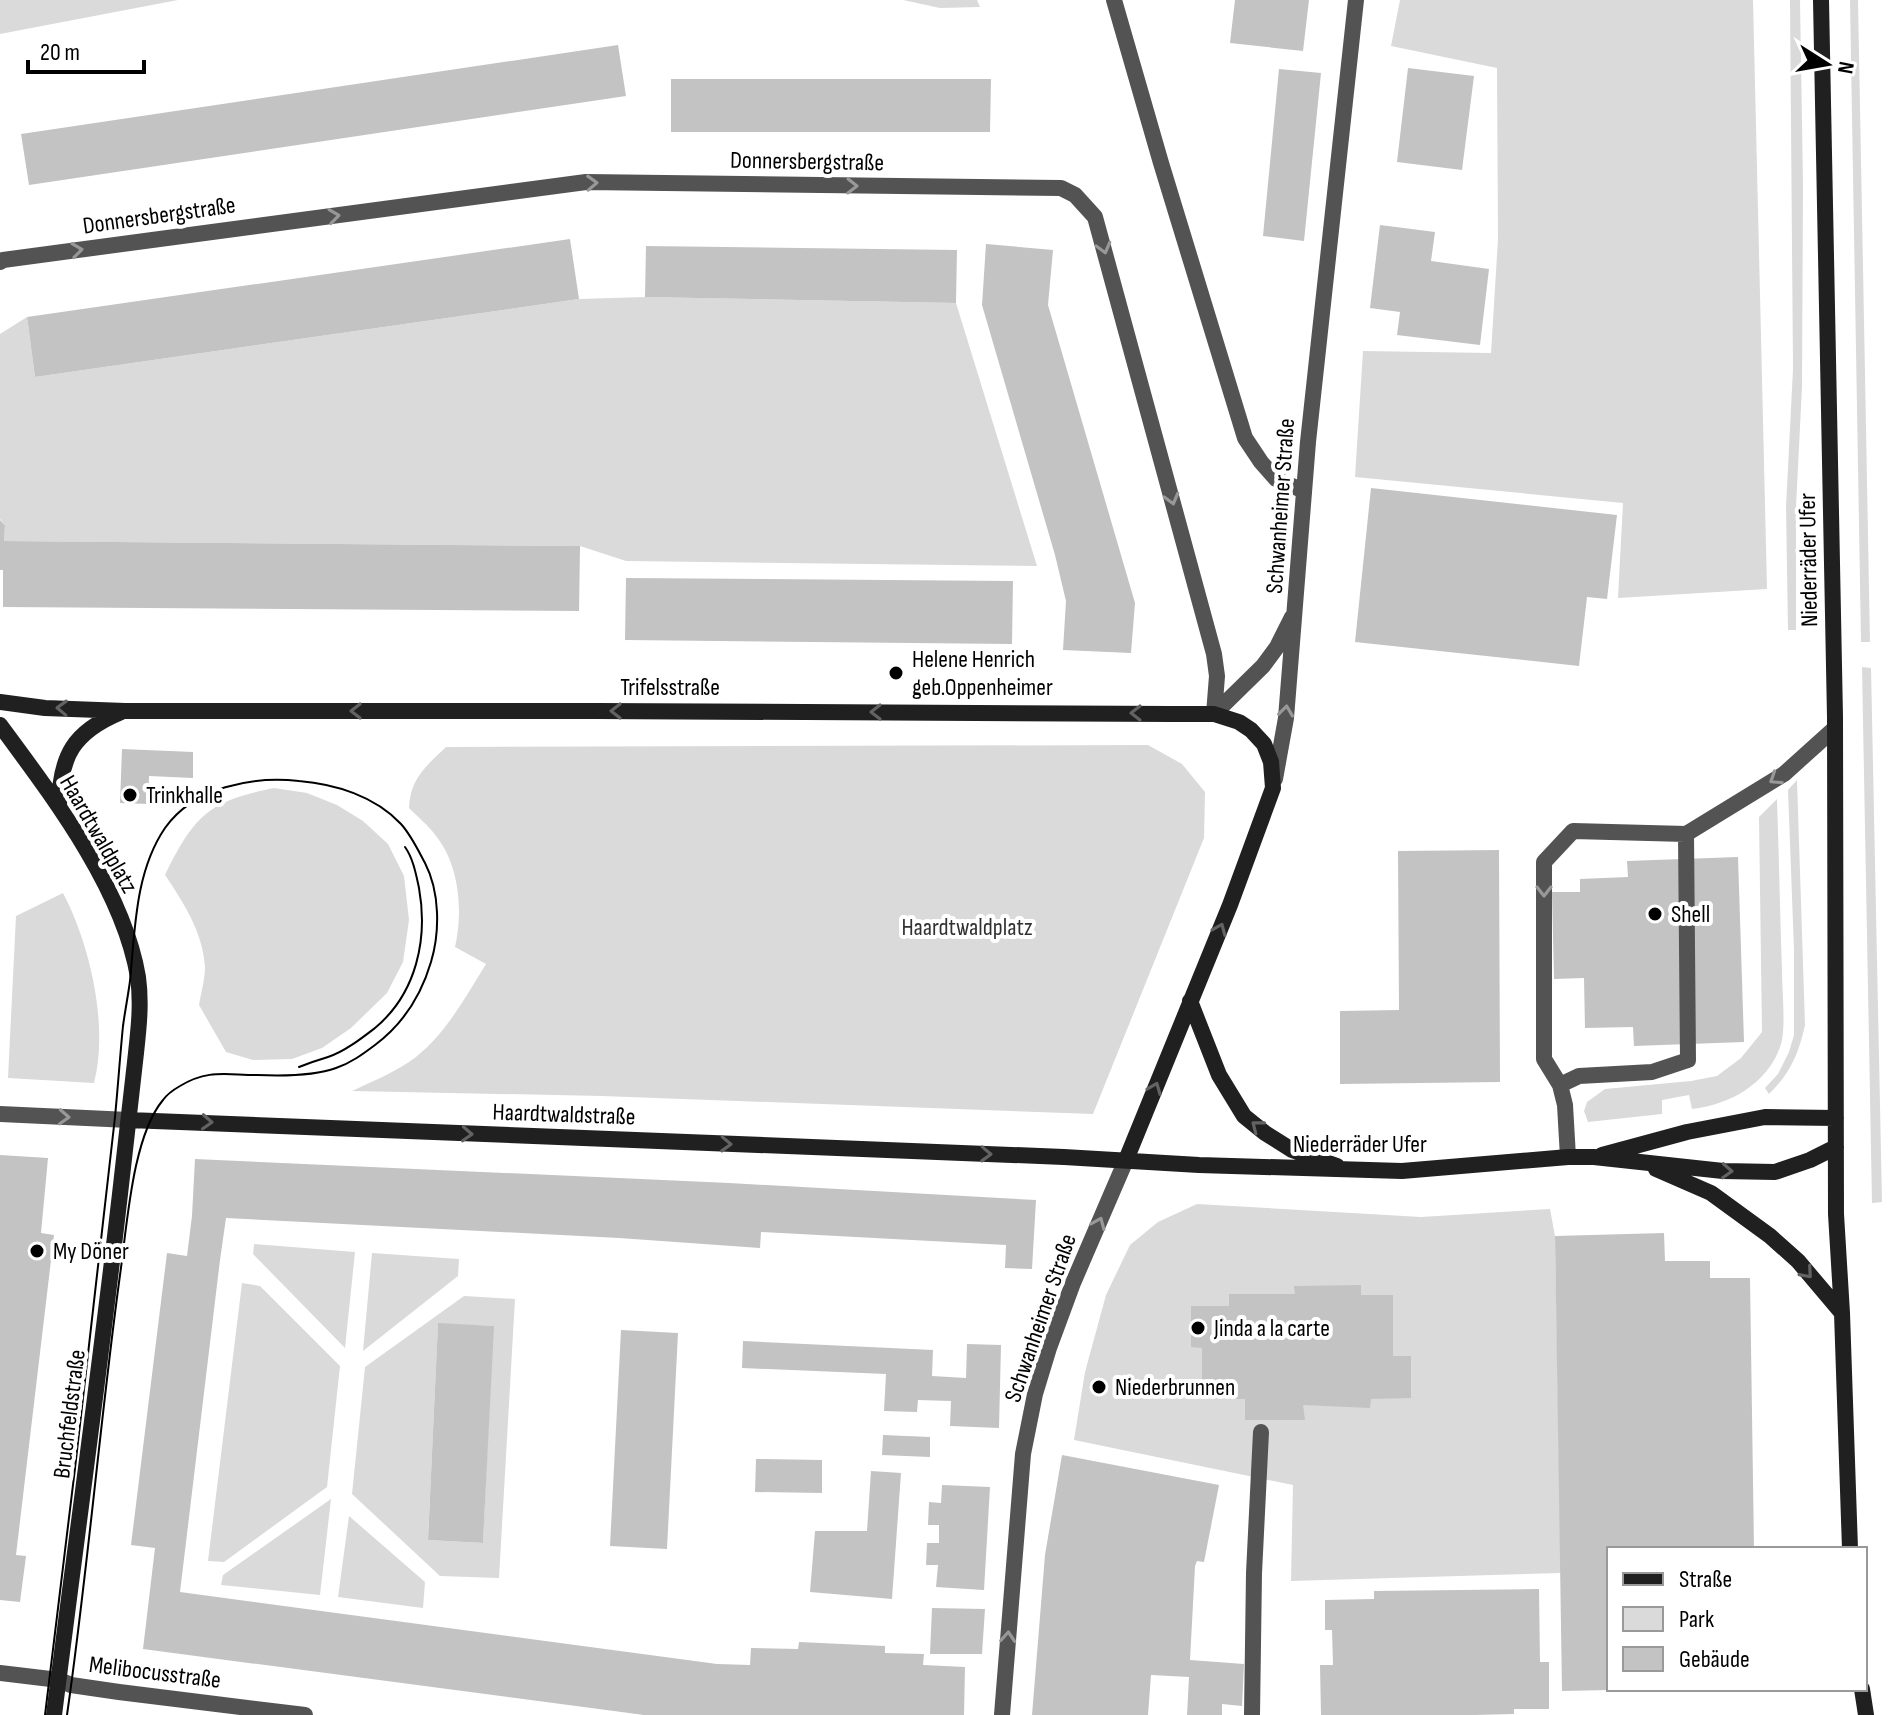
<svg xmlns="http://www.w3.org/2000/svg" width="1891" height="1715" font-family="'Sofia Sans Condensed',sans-serif">
  <rect width="100%" height="100%" fill="#fff"/>
  <path fill="#dadada" fill-rule="evenodd" d="M 0,0 L 178,0 L 0,34 Z
    M 903,0 L 977,0 L 980,7 L 940,8 Z
    M 1400,0 L 1753,0 L 1767,589 L 1618,598 L 1623,503 L 1355,477 L 1363,351 L 1491,353 L 1498,239 L 1497,68 L 1391,46 Z
    M 1790,0 L 1800,0 L 1803,185 L 1802,387 L 1796,507 L 1796,630 L 1788,630 L 1786,507 L 1793,369 Z
    M 1850,0 L 1858,0 L 1870,642 L 1861,642 Z
    M 645,297 L 956,303 L 1037,566 L 626,561 L 580,546 L 4,541 L 5,525 L 0,519 L 0,334 L 27,317 L 35,377 L 579,299 Z
    M 1862,667 L 1871,668 L 1882,1202 L 1872,1203 Z
    M 1148,745 L 1182,764 L 1205,792 L 1204,838 L 1093,1114 L 602,1096 L 352,1091 C 371,1082 391,1074 409,1062 C 443,1039 465,998 486,964 L 455,947 C 463,912 460,866 436,836 C 429,826 418,817 409,808 C 410,779 426,766 446,747 Z
    M 1797,780 L 1805,1025 C 1799,1053 1790,1074 1769,1094 L 1765,1088 L 1778,1074 L 1789,1052 L 1794,1035 L 1794,950 L 1788,790 Z
    M 274,788 L 307,793 L 337,805 L 363,821 L 388,844 L 404,876 L 409,920 L 403,962 L 387,993 L 351,1028 L 322,1048 L 292,1059 L 253,1060 L 226,1052 L 199,1005 C 201,993 205,979 205,967 C 203,933 184,903 165,875 C 194,816 208,801 274,788 Z
    M 1777,799 C 1779,856 1780,914 1782,971 C 1782,990 1786,1027 1781,1044 C 1769,1083 1730,1105 1692,1109 L 1689,1095 L 1662,1100 L 1662,1114 L 1588,1122 L 1584,1111 L 1587,1102 L 1605,1089 L 1691,1081 L 1717,1076 L 1741,1058 L 1762,1032 L 1759,817 Z
    M 63,893 C 90,944 109,1026 94,1083 L 8,1078 L 16,916 Z
    M 1197,1204 L 1421,1217 L 1550,1209 L 1555,1236 L 1561,1573 L 1291,1581 L 1293,1485 L 1074,1440 L 1085,1372 L 1106,1295 L 1130,1245 L 1158,1222 Z
    M 254,1244 L 355,1252 L 345,1348 L 253,1254 Z
    M 372,1253 L 459,1259 L 458,1276 L 363,1351 Z
    M 242,1283 L 260,1286 L 340,1366 L 327,1487 L 224,1562 L 208,1561 Z
    M 464,1296 L 515,1299 L 499,1578 L 440,1576 L 352,1494 L 365,1367 ZM 438,1324 L 493,1326 L 483,1543 L 428,1540 Z
    M 331,1499 L 320,1595 L 221,1585 L 223,1575 Z
    M 349,1516 L 425,1582 L 423,1608 L 338,1597 Z"/>
  <path fill="#c3c3c3" d="M 1235,0 L 1309,0 L 1303,51 L 1230,43 Z
    M 618,45 L 626,96 L 29,185 L 21,134 Z
    M 1408,68 L 1474,76 L 1462,170 L 1397,162 Z
    M 1279,69 L 1321,73 L 1304,241 L 1263,236 Z
    M 671,79 L 991,79 L 990,132 L 671,132 Z
    M 1380,225 L 1435,232 L 1431,261 L 1489,269 L 1480,345 L 1397,335 L 1400,312 L 1370,308 Z
    M 570,239 L 579,299 L 35,377 L 27,317 Z
    M 986,244 L 1053,250 L 1048,305 L 1135,603 L 1131,653 L 1063,650 L 1066,601 L 1055,555 L 982,305 Z
    M 646,246 L 957,250 L 956,303 L 645,297 Z
    M 1371,488 L 1617,515 L 1607,599 L 1587,597 L 1579,666 L 1355,642 Z
    M 0,520 L 5,525 L 4,541 L 580,546 L 579,611 L 3,607 L 3,570 L 0,570 Z
    M 626,578 L 1013,581 L 1012,644 L 625,640 Z
    M 122,749 L 193,752 L 193,778 L 149,776 L 148,804 L 120,803 Z
    M 1499,850 L 1500,1082 L 1340,1084 L 1340,1011 L 1399,1010 L 1398,851 Z
    M 1738,857 L 1744,1042 L 1634,1046 L 1633,1027 L 1585,1028 L 1584,978 L 1554,979 L 1552,892 L 1580,892 L 1580,879 L 1628,877 L 1627,861 Z
    M 0,1155 L 48,1158 L 41,1233 L 54,1235 L 16,1555 L 26,1556 L 20,1602 L 0,1600 Z
    M 195,1159 L 729,1183 L 1036,1200 L 1032,1269 L 1005,1268 L 1006,1245 L 761,1232 L 760,1248 L 619,1238 L 226,1218 L 220,1260 L 180,1592 L 717,1664 L 750,1665 L 751,1648 L 798,1649 L 799,1642 L 885,1646 L 885,1653 L 924,1654 L 923,1665 L 965,1667 L 964,1715 L 644,1715 L 143,1649 L 155,1548 L 131,1545 L 167,1253 L 187,1256 L 192,1216 Z
    M 1664,1233 L 1665,1261 L 1710,1261 L 1710,1278 L 1750,1278 L 1754,1549 L 1609,1549 L 1609,1690 L 1562,1691 L 1555,1236 Z
    M 1361,1285 L 1361,1295 L 1393,1295 L 1393,1356 L 1411,1356 L 1411,1398 L 1371,1399 L 1370,1408 L 1303,1405 L 1305,1420 L 1245,1420 L 1245,1399 L 1202,1399 L 1202,1348 L 1191,1347 L 1191,1306 L 1229,1306 L 1229,1294 L 1295,1294 L 1294,1286 Z
    M 438,1323 L 494,1326 L 483,1543 L 428,1540 Z
    M 621,1330 L 678,1333 L 667,1549 L 610,1546 Z
    M 743,1341 L 933,1350 L 932,1376 L 966,1378 L 967,1344 L 1001,1345 L 999,1428 L 950,1426 L 951,1401 L 918,1400 L 917,1412 L 884,1411 L 886,1374 L 742,1368 Z
    M 883,1435 L 930,1437 L 930,1457 L 882,1455 Z
    M 1062,1455 L 1219,1485 L 1204,1562 L 1197,1561 L 1195,1566 L 1190,1660 L 1244,1664 L 1242,1706 L 1222,1704 L 1222,1715 L 1187,1715 L 1189,1677 L 1151,1675 L 1148,1715 L 1032,1715 L 1045,1555 Z
    M 756,1459 L 822,1460 L 822,1493 L 755,1492 Z
    M 871,1471 L 901,1473 L 892,1599 L 810,1592 L 815,1531 L 867,1531 Z
    M 942,1485 L 990,1487 L 984,1590 L 936,1587 L 938,1565 L 926,1565 L 927,1543 L 939,1543 L 939,1525 L 928,1525 L 929,1502 L 941,1503 Z
    M 1539,1589 L 1540,1662 L 1549,1662 L 1549,1709 L 1514,1709 L 1514,1714 L 1474,1715 L 1321,1715 L 1320,1665 L 1333,1665 L 1332,1630 L 1325,1630 L 1325,1600 L 1374,1599 L 1374,1591 Z
    M 932,1608 L 985,1609 L 982,1654 L 930,1654 Z"/>
  <g fill="none" stroke-linecap="round" stroke-linejoin="round">
    <path stroke="#535353" stroke-width="16" d="M 1114,0 L 1161,163 L 1245,438 L 1261,462 L 1276,479 L 1304,491
      M 1686,834 L 1784,774 L 1834,729
      M 1560,1085 L 1544,1059 L 1544,862 L 1573,831 L 1686,834 L 1688,1060 L 1652,1072 L 1579,1076 L 1560,1085 L 1565,1105 L 1568,1157
      M 1252,1715 L 1254,1573 L 1261,1432"/>
    <path stroke="#535353" stroke-width="16" d="M 0,262 L 3,260 L 586,182 L 1061,188 L 1075,195 L 1095,217 L 1214,654 L 1217,676 L 1214,714
      M 1214,714 L 1263,666 L 1277,647 L 1292,617
      M 1275,779 L 1286,718 L 1308,442 L 1356,0
      M 0,1114 L 129,1120
      M 0,1673 L 59,1680 L 71,1685 L 119,1692 L 305,1715
      M 1002,1715 L 1023,1454 L 1035,1394 L 1049,1348 L 1073,1283 L 1126,1160"/>
    <path stroke="#202020" stroke-width="16" d="M 1821,0 L 1835,717 L 1836,1214 L 1842,1313 L 1850,1549
      M 0,702 L 45,708 L 125,711 L 596,711 L 1172,714 L 1214,714 L 1239,722 L 1251,730 L 1264,744 L 1271,762 L 1273,788 L 1230,905 L 1126,1160
      M 0,725 C 53,797 123,888 138,977 C 142,1006 138,1034 135,1062 C 130,1106 125,1150 120,1194 C 100,1368 76,1541 54,1715
      M 59,806 C 60,756 73,732 121,712
      M 1190,1001 L 1219,1075 L 1244,1116 L 1265,1133 L 1292,1150 L 1337,1166
      M 129,1120 L 1064,1157 L 1199,1165 L 1402,1171 L 1568,1157 L 1594,1157 L 1723,1171 L 1775,1172 L 1810,1160 L 1836,1147
      M 1602,1155 L 1687,1132 L 1765,1117 L 1836,1118
      M 1656,1169 L 1711,1193 L 1770,1236 L 1798,1261 L 1842,1313
      M 1862,1689 L 1866,1715"/>
    <path stroke="#000" stroke-width="2" d="M 299,1067 C 309,1063 318,1060 328,1057 C 344,1052 362,1038 375,1028 C 417,993 428,938 419,888 C 416,874 413,858 405,847
      M 45,1715 C 70,1516 93,1316 115,1117 C 118,1086 120,1056 123,1026 C 125,1011 128,996 130,981 C 135,930 135,872 165,828 C 194,787 252,776 299,781 C 335,784 375,796 401,824 C 411,835 418,850 425,863 C 440,892 440,932 431,962 C 421,996 403,1024 375,1045 C 363,1054 351,1063 336,1068 C 314,1076 280,1076 257,1075 C 226,1075 208,1069 180,1086 C 173,1090 168,1093 163,1100 C 132,1137 127,1227 120,1275 C 100,1421 88,1569 67,1715"/>
  </g>
  <defs><path id="oneway-chevron" d="M-2-3.5L2.5 0L-2 3.5" fill="none" stroke-width="1.6" stroke-linecap="round" stroke-linejoin="round" transform="scale(2)"/></defs>
  <g stroke="#989898">
    <use href="#oneway-chevron" transform="translate(592 183) rotate(-2)"/>
    <use href="#oneway-chevron" transform="translate(852 186) rotate(1)"/>
    <use href="#oneway-chevron" transform="translate(334 216) rotate(-8)"/>
    <use href="#oneway-chevron" transform="translate(1104 248) rotate(75)"/>
    <use href="#oneway-chevron" transform="translate(77 250) rotate(-8)"/>
    <use href="#oneway-chevron" transform="translate(1172 499) rotate(75)"/>
    <use href="#oneway-chevron" transform="translate(1286 711) rotate(-83)"/>
    <use href="#oneway-chevron" transform="translate(1775 779) rotate(147)"/>
    <use href="#oneway-chevron" transform="translate(1544 891) rotate(90)"/>
    <use href="#oneway-chevron" transform="translate(64 1117) rotate(3)"/>
    <use href="#oneway-chevron" transform="translate(1099 1223) rotate(-67)"/>
    <use href="#oneway-chevron" transform="translate(1008 1637) rotate(-86)"/>
  </g>
  <g stroke="#636363">
    <use href="#oneway-chevron" transform="translate(62 708) rotate(-178)"/>
    <use href="#oneway-chevron" transform="translate(356 711) rotate(180)"/>
    <use href="#oneway-chevron" transform="translate(616 711) rotate(-180)"/>
    <use href="#oneway-chevron" transform="translate(876 712) rotate(-180)"/>
    <use href="#oneway-chevron" transform="translate(1136 713) rotate(-180)"/>
    <use href="#oneway-chevron" transform="translate(1220 929) rotate(-67)"/>
    <use href="#oneway-chevron" transform="translate(1155 1088) rotate(-68)"/>
    <use href="#oneway-chevron" transform="translate(207 1122) rotate(3)"/>
    <use href="#oneway-chevron" transform="translate(1257 1126) rotate(-142)"/>
    <use href="#oneway-chevron" transform="translate(467 1134) rotate(3)"/>
    <use href="#oneway-chevron" transform="translate(726 1144) rotate(2)"/>
    <use href="#oneway-chevron" transform="translate(986 1154) rotate(2)"/>
    <use href="#oneway-chevron" transform="translate(1727 1171) rotate(3)"/>
    <use href="#oneway-chevron" transform="translate(1807 1273) rotate(49)"/>
  </g>
  <g fill="#000" stroke="#fff" stroke-width="3">
    <circle cx="896" cy="673" r="8"/>
    <circle cx="130" cy="795" r="8"/>
    <circle cx="1655" cy="914" r="8"/>
    <circle cx="37" cy="1251" r="8"/>
    <circle cx="1198" cy="1328" r="8"/>
    <circle cx="1099" cy="1387" r="8"/>
  </g>
  <g text-anchor="middle" stroke-width="8" stroke-linejoin="round" paint-order="stroke">
    <g font-size="24" fill="#000" stroke="#fff">
      <text transform="translate(807 161) rotate(1)" y="8">Donnersbergstraße</text>
      <text transform="translate(159 215) rotate(-8)" y="8">Donnersbergstraße</text>
      <text transform="translate(1280 506) rotate(-86)" y="8">Schwanheimer Straße</text>
      <text transform="translate(1808 560) rotate(-91)" y="8">Niederräder Ufer</text>
      <text x="670" y="695">Trifelsstraße</text>
      <text transform="translate(99 834) rotate(60)" y="8">Haardtwaldplatz</text>
      <text transform="translate(564 1114) rotate(2)" y="8">Haardtwaldstraße</text>
      <text x="1360" y="1152">Niederräder Ufer</text>
      <text transform="translate(1040 1318) rotate(-71)" y="8">Schwanheimer Straße</text>
      <text transform="translate(69 1414) rotate(-83)" y="8">Bruchfeldstraße</text>
      <text transform="translate(155 1672) rotate(7)" y="8">Melibocusstraße</text>
    </g>
    <g font-size="24" fill="#000" stroke="#fff" text-anchor="start">
      <text x="912" y="667">Helene Henrich<tspan x="912" dy="28">geb.Oppenheimer</tspan></text>
      <text x="146" y="803">Trinkhalle</text>
      <text x="1671" y="922">Shell</text>
      <text x="53" y="1259">My Döner</text>
      <text x="1214" y="1336">Jinda a la carte</text>
      <text x="1115" y="1395">Niederbrunnen</text>
    </g>
    <g font-size="24" fill="#313131" stroke="#fff">
      <text x="967" y="935">Haardtwaldplatz</text>
    </g>
  </g>
  <rect x="1607" y="1547" width="260" height="144" fill="#ffffff" stroke="#999999" stroke-width="2"/>
  <rect x="1623" y="1573" width="40" height="12" fill="#202020" stroke="#999999" stroke-width="2"/>
  <text x="1679" y="1587" font-size="24" fill="#000000">Straße</text>
  <rect x="1623" y="1607" width="40" height="24" fill="#dadada" stroke="#999999" stroke-width="2"/>
  <text x="1679" y="1627" font-size="24" fill="#000000">Park</text>
  <rect x="1623" y="1647" width="40" height="24" fill="#c3c3c3" stroke="#999999" stroke-width="2"/>
  <text x="1679" y="1667" font-size="24" fill="#000000">Gebäude</text>
  <g transform="translate(1827 64) rotate(101)" stroke="#ffffff" stroke-width="6" paint-order="stroke">
  <path d="M0-6L14 30L0 20L-14 30Z" fill="#000000"/>
  <text y="-12" font-size="22" font-weight="bold" text-anchor="middle" fill="#000000">N</text>
  </g>
  <path d="M28 60v12h116v-12" fill="none" stroke="#000000" stroke-width="4"/>
  <text x="40" y="60" font-size="24" fill="#000000" stroke="#ffffff" stroke-width="6" paint-order="stroke">20 m</text>
</svg>
